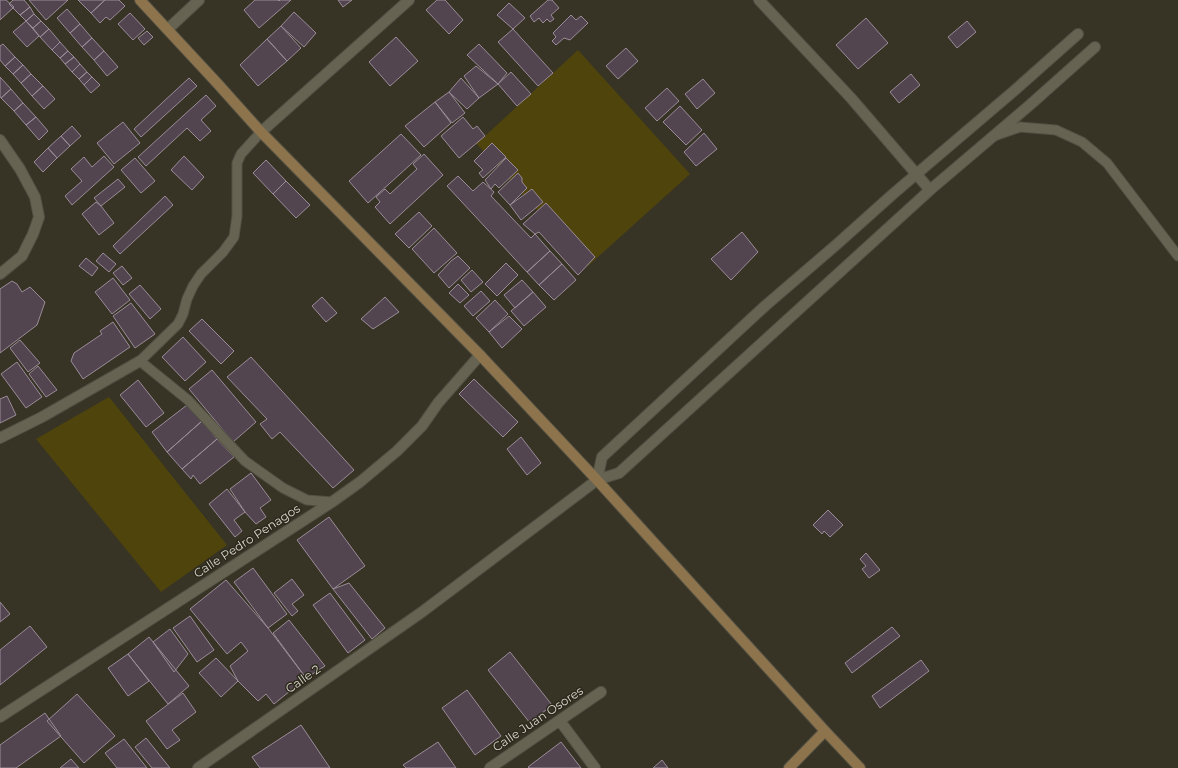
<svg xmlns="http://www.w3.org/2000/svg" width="1178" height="768" font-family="Montserrat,sans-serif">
  <rect width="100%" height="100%" fill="#373426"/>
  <path fill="#4f440c" d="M 578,50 L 690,174 L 588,266 L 476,143 L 485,136 Z
    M 109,397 L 227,545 L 161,592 L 36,439 Z"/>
  <path fill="#524550" stroke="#9a8c98" d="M 0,0 L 6,0 L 14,7 L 0,20 Z
    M 13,0 L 24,0 L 30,7 L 20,15 L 9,4 Z
    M 29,0 L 68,0 L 46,20 Z
    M 78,0 L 105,0 L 91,13 Z
    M 105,0 L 119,0 L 125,6 L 110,20 L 106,17 L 100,23 L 91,13 Z
    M 255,0 L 278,0 L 279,1 L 280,0 L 291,0 L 259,28 L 244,10 Z
    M 338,0 L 352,0 L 343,7 Z
    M 437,0 L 445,0 L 463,20 L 449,34 L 426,10 Z
    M 548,0 L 552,0 L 559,8 L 551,15 L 554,19 L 550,22 L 547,19 L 543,23 L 539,18 L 534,22 L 530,16 Z
    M 509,3 L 525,18 L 513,29 L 497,15 Z
    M 30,7 L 34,14 L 26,21 L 20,15 Z
    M 67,9 L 80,24 L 70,33 L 57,18 Z
    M 294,12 L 316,33 L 304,47 L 281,26 Z
    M 130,13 L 145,29 L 133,40 L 118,24 Z
    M 34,14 L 41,21 L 33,28 L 26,21 Z
    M 571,15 L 576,20 L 581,16 L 588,23 L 570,40 L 564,38 L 556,45 L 552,41 L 556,37 L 553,33 Z
    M 866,18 L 888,43 L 858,69 L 836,45 Z
    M 26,21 L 39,36 L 27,47 L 13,32 Z
    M 41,21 L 49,29 L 40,37 L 33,28 Z
    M 967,21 L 976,32 L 957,48 L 948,37 Z
    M 80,24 L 92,38 L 82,47 L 70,33 Z
    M 281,26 L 301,48 L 287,61 L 267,39 Z
    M 49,29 L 60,42 L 52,50 L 40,37 Z
    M 513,29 L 553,73 L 538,86 L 498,42 Z
    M 147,31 L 153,37 L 144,45 L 138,38 Z
    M 396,37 L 418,61 L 390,86 L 369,62 Z
    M 92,38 L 104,51 L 94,60 L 82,47 Z
    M 267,39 L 287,61 L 258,86 L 240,65 Z
    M 60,42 L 68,51 L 60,58 L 52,50 Z
    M 3,44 L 15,57 L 5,66 L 0,60 L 0,46 Z
    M 479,44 L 507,73 L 498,84 L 467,55 Z
    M 626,48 L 638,61 L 618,79 L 606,66 Z
    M 68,51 L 74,57 L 65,64 L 60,58 Z
    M 104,51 L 118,67 L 107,76 L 94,60 Z
    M 15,57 L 23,65 L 13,74 L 5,66 Z
    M 74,57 L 80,64 L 72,72 L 65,64 Z
    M 80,64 L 87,72 L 79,79 L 72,72 Z
    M 23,65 L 31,74 L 21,83 L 13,74 Z
    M 476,66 L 498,84 L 479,98 L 464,76 Z
    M 87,72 L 92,77 L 84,85 L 79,79 Z
    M 511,72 L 531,94 L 517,106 L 498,84 Z
    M 31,74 L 43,86 L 32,96 L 21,83 Z
    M 911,74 L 920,85 L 899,103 L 890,92 Z
    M 0,77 L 11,89 L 1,98 L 0,96 Z
    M 92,77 L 100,85 L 91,93 L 84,85 Z
    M 189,78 L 197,86 L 141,137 L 134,129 Z
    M 461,78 L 479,98 L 467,109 L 449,92 Z
    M 703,79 L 715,93 L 697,109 L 685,94 Z
    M 43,86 L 55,99 L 44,109 L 32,96 Z
    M 667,88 L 679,101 L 657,121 L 645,108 Z
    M 11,89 L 23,103 L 14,111 L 1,98 Z
    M 449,92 L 465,113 L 452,123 L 435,102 Z
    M 206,95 L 216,106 L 201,120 L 211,131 L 200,141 L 187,128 L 146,166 L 138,157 Z
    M 435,102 L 451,123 L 424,147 L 405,126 Z
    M 23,103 L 36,117 L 26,125 L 14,111 Z
    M 680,106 L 702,130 L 686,145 L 663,122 Z
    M 36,117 L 48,131 L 39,140 L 26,125 Z
    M 463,117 L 473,129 L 477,126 L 485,136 L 459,158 L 441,136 Z
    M 123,122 L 140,143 L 114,164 L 97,143 Z
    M 72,126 L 81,136 L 70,146 L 61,136 Z
    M 704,133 L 717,149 L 696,166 L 684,152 Z
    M 401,134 L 421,155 L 368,203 L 349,181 Z
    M 61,136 L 70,146 L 57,158 L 48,148 Z
    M 492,143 L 506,157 L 483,178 L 479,173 L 483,170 L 474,161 Z
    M 48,148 L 57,158 L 43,172 L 34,162 Z
    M 424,154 L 443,175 L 390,224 L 375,207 L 380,202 L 376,197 L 385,189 L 390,194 L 417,169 L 413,164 Z
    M 104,156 L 114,167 L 72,205 L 65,196 L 82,181 L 71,169 L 84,157 L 92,167 Z
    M 184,156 L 204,177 L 192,190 L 171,170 Z
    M 135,158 L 155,181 L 141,193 L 121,170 Z
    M 506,158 L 518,170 L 499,188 L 495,184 L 491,189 L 485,180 Z
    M 266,160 L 286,181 L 273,194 L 253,173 Z
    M 518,173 L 522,178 L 522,182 L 527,188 L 510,205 L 498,192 Z
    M 458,176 L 473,191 L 483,182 L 494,192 L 491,196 L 531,238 L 535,234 L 550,251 L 527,272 L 447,186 Z
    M 118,179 L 125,187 L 101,206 L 94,198 Z
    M 286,181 L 310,205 L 296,218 L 273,194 Z
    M 532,189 L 543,202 L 521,220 L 510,205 Z
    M 165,196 L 173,205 L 120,254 L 113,246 Z
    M 96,202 L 101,206 L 114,223 L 99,235 L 82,214 Z
    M 546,203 L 595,257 L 578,275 L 539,232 L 535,234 L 523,224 Z
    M 419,212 L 432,226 L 409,248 L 395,234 Z
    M 434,228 L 457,253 L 434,273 L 412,249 Z
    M 742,232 L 758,252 L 731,280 L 711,259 Z
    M 550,251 L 562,264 L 539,285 L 527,272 Z
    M 103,253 L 116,264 L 109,272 L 96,261 Z
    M 458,256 L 470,268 L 449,288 L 438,275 L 451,261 Z
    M 86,258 L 98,268 L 92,276 L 79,266 Z
    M 506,263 L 518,275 L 497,296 L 485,284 Z
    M 562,264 L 576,280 L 554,300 L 539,285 Z
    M 122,266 L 132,278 L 123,285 L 113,273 Z
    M 472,270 L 483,282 L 471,292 L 461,280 Z
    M 113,278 L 130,300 L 112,314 L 95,292 Z
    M 522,280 L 533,292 L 515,308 L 504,295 Z
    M 12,281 L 17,284 L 22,292 L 30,287 L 45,302 L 37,325 L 0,353 L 0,289 Z
    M 458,284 L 469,295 L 460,303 L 449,293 Z
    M 140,285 L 161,309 L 150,319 L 129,294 Z
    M 481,291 L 490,301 L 473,316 L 464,306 Z
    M 533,292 L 546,307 L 524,326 L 511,311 Z
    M 322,297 L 337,313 L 326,322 L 312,306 Z
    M 385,297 L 399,312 L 373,329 L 361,319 Z
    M 495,300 L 508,314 L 489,332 L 476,318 Z
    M 131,303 L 155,334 L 135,348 L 113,316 Z
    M 509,316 L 522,329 L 502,348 L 489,332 Z
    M 202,319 L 234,351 L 221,364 L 189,331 Z
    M 113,322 L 130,347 L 83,379 L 71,361 L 74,353 L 102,334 L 100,331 Z
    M 183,337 L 206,362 L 185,381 L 162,357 Z
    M 20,340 L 40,363 L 28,372 L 10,348 Z
    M 251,357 L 354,470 L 333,488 L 280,432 L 272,439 L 260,424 L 267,419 L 227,377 Z
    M 17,362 L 42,397 L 26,408 L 1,374 Z
    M 38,366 L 57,390 L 46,397 L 29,374 Z
    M 212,370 L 256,422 L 233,442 L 189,389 Z
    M 474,379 L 518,422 L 503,437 L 459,394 Z
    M 138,380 L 164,413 L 146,427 L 120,395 Z
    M 7,396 L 16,415 L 0,423 L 0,399 Z
    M 187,405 L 202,421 L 167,452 L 152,432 Z
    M 202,421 L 217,439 L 182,469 L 167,452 Z
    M 521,437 L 541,463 L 527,475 L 507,449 Z
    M 217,439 L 234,457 L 200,484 L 193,475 L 191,479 L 182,469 Z
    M 251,473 L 271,500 L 260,508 L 266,517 L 256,524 L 245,512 L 230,489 Z
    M 227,489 L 245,512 L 234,520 L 242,531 L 235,537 L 209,504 Z
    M 828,510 L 843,525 L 830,537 L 824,531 L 822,534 L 813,525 Z
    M 329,517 L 365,566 L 333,589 L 297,540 Z
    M 866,553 L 880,570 L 869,578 L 862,569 L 866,566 L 860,559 Z
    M 253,568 L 287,614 L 268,628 L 234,582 Z
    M 292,579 L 304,595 L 292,604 L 298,611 L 292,616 L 274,593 Z
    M 226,580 L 268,628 L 306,678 L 274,704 L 266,694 L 258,701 L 238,681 L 230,666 L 248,651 L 241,642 L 227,654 L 190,609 Z
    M 349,583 L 385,628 L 372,639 L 333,589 Z
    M 330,593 L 365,640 L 348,653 L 313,605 Z
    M 0,602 L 10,614 L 0,622 Z
    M 190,616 L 214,650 L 197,662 L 173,628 Z
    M 289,620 L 325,666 L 306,678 L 273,633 Z
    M 30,626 L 47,647 L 0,685 L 0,650 Z
    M 892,627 L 900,636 L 852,673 L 845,663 Z
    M 170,629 L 188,654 L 174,672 L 153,642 Z
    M 149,637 L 189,686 L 168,704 L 128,654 Z
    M 510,652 L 552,705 L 530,723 L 488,670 Z
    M 128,654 L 149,681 L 128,696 L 108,668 Z
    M 216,658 L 238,681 L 221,697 L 199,673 Z
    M 921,660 L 929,671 L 880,708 L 872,696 Z
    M 467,690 L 501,736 L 475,755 L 442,708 Z
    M 183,693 L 196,712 L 172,730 L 180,740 L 167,749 L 146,721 Z
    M 77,694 L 115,736 L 84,763 L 47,721 Z
    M 45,713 L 61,736 L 16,768 L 0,768 L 0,745 Z
    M 301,725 L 330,768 L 260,768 L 252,757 Z
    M 146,738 L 170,768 L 152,768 L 135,747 Z
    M 124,739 L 147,768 L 117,768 L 105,753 Z
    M 438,742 L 456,768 L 406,768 L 403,765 Z
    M 561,742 L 581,768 L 529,768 L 528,767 Z
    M 71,759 L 79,768 L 60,768 Z
    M 662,760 L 668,768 L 653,768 Z"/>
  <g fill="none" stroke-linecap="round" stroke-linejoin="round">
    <defs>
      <path id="lane" d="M 261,132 L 241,154 L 237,163 L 237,216 L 234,237 L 223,252 L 201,274 L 193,286 L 187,299 L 183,314 L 178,324 L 140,361 L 188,400 L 245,461 L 283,488 L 307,500 L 332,502
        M 994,136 L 1020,127 L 1056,130 L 1082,142 L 1107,163 L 1178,256"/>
      <path id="street" d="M 759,0 L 851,98 L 930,190
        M 168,29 L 199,0
        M 261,132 L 409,0
        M 0,140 L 20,169 L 35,197 L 39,217 L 33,234 L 22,256 L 0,274
        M 0,438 L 42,417 L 140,361
        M 597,480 L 602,457 L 765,306 L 836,245 L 893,194 L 1015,90 L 1078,34
        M 0,717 L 332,502 L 360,482 L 397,451 L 422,426 L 438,403 L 480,355
        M 560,721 L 595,768
        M 198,768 L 422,612 L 597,480 L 619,473 L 930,190 L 1031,104 L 1095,47
        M 490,768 L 601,692"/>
      <path id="secondary" d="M 140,0 L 217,83 L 261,132 L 480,355 L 597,480 L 825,731 L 860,768
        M 789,768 L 825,731"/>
    </defs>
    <use href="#lane" stroke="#535144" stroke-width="11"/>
    <use href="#street" stroke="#535144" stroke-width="12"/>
    <use href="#secondary" stroke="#535144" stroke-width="12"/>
    <use href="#lane" stroke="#666353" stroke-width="9"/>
    <use href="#street" stroke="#666353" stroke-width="10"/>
    <use href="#secondary" stroke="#8e744c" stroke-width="10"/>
  </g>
  <g text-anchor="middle" stroke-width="3" stroke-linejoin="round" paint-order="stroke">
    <g font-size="12" fill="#dad8cf" stroke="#2d2a1c">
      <text transform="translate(247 541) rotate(-33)" y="4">Calle Pedro Penagos</text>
      <text transform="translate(303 679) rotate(-35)" y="4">Calle 2</text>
      <text transform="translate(538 719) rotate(-34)" y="4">Calle Juan Osores</text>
    </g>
  </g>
</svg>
